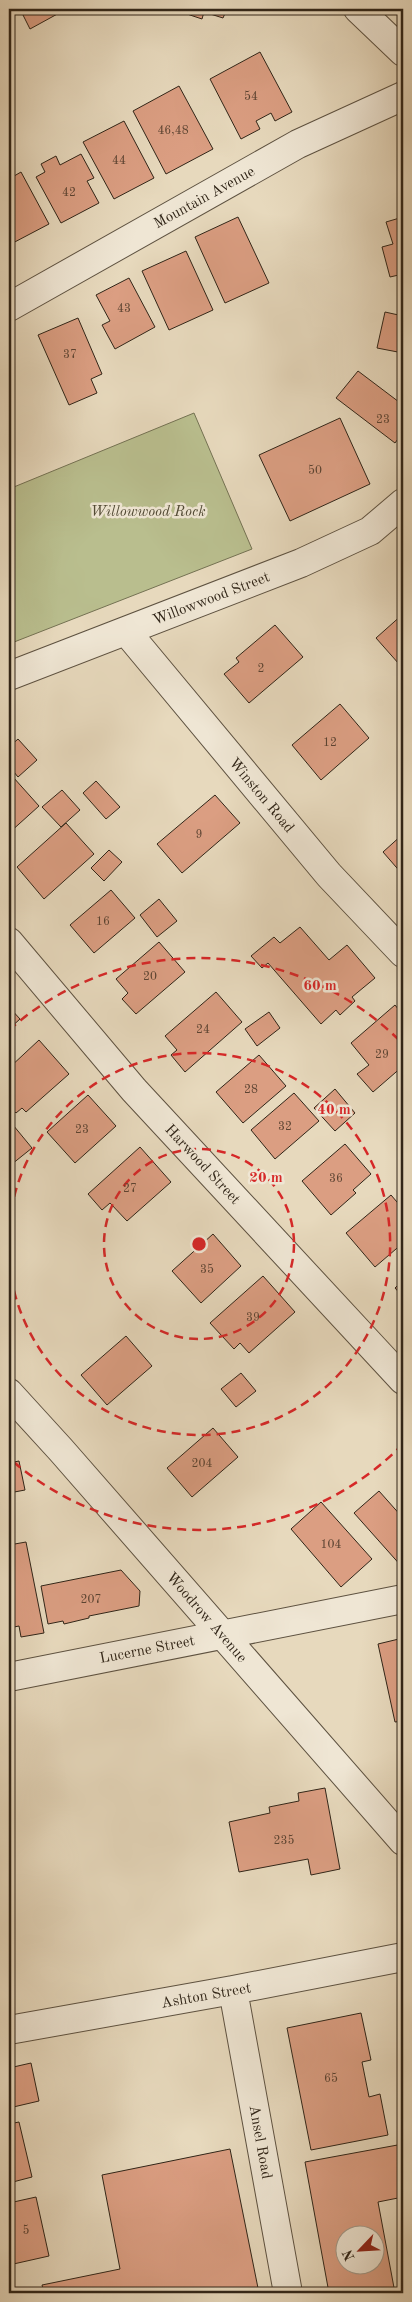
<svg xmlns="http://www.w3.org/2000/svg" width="412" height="2302" font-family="'Old Standard TT',serif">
  <rect width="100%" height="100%" fill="#e7d9bd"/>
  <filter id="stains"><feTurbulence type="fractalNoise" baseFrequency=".004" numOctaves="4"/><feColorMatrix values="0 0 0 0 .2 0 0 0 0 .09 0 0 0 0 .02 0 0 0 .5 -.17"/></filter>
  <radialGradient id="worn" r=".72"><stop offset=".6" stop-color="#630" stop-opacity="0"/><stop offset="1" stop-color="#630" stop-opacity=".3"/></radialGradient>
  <path fill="#b9be8e" stroke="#747253" d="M 194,413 L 252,549 L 9,644 L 9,489 Z"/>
  <path fill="#db9e82" stroke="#302518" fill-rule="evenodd" d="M 20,9 L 60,9 L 61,12 L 30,29 Z
    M 128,9 L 169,9 L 168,14 L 127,12 Z
    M 185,9 L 227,9 L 223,18 L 204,12 L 202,19 L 184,13 Z
    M 260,52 L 292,112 L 275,121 L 271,113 L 256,121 L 260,129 L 241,139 L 210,79 Z
    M 179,86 L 213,149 L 166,174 L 133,111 Z
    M 124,121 L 154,178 L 114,199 L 83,142 Z
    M 81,154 L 94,178 L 87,181 L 99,203 L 61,223 L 36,177 L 45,172 L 41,164 L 56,156 L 60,165 Z
    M 21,172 L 49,224 L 9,245 L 9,179 Z
    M 238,217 L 269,283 L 225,303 L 195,237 Z
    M 403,217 L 403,274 L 390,277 L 382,247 L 393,244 L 386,222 Z
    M 186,251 L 213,310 L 169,330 L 142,271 Z
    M 129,278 L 155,327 L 115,349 L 102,325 L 110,321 L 96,295 Z
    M 385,312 L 403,316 L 403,353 L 377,348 Z
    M 78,318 L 102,374 L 91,379 L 97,393 L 69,405 L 38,335 Z
    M 358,371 L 403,405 L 403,432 L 395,443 L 336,398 Z
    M 340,418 L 370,484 L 290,521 L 259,455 Z
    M 403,614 L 403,661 L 399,664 L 376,638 Z
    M 275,625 L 303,657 L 249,703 L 224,674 L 239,662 L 236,658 Z
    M 340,704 L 369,738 L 321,780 L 292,745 Z
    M 18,739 L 37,760 L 18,777 L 9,766 L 9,747 Z
    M 13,777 L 39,806 L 9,833 L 9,781 Z
    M 96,781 L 120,807 L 106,819 L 83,793 Z
    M 62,790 L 80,810 L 61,827 L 42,807 Z
    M 215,795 L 240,823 L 182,873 L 157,844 Z
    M 66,823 L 94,854 L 44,899 L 17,867 Z
    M 403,834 L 403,875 L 383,852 Z
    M 109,850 L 122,862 L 104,881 L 91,868 Z
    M 111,890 L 135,918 L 94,953 L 70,925 Z
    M 159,899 L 177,921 L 157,937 L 140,915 Z
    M 300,927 L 329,960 L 347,945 L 375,978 L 352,997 L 355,1001 L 340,1015 L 336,1010 L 321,1024 L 268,963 L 262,968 L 251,956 L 274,937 L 280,943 Z
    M 159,942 L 185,972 L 136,1014 L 122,999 L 128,993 L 116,979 Z
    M 216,992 L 242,1022 L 185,1072 L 171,1055 L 177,1050 L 165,1036 Z
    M 395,1005 L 403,1015 L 403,1066 L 373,1092 L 357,1074 L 369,1065 L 351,1043 Z
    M 9,1007 L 20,1019 L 9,1029 Z
    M 269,1012 L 280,1028 L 257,1046 L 245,1029 Z
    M 39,1040 L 69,1074 L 26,1112 L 22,1108 L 16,1113 L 9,1106 L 9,1068 Z
    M 259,1055 L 286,1086 L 243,1123 L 216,1092 Z
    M 335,1089 L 355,1113 L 335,1131 L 314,1108 Z
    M 294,1093 L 319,1121 L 275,1159 L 251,1130 Z
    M 88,1095 L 116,1126 L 75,1163 L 47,1132 Z
    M 13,1125 L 32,1148 L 12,1164 L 9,1161 L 9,1129 Z
    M 345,1144 L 371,1174 L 353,1190 L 356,1193 L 331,1215 L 302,1181 Z
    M 140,1147 L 171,1182 L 127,1221 L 110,1203 L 102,1210 L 88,1194 Z
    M 391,1195 L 403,1209 L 403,1243 L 375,1267 L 346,1233 Z
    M 213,1234 L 241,1266 L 201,1303 L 172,1271 Z
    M 263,1276 L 295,1312 L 249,1353 L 240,1343 L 234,1349 L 210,1323 Z
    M 403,1280 L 403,1297 L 395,1288 Z
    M 126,1336 L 152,1366 L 107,1405 L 81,1375 Z
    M 241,1373 L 256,1391 L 236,1407 L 221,1389 Z
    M 213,1428 L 238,1457 L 192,1497 L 167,1468 Z
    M 9,1453 L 13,1456 L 14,1462 L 19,1461 L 25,1490 L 9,1493 Z
    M 379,1491 L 403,1518 L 403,1568 L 354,1513 Z
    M 321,1502 L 372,1559 L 341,1587 L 291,1529 Z
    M 26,1542 L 44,1633 L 21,1637 L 19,1626 L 9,1628 L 9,1545 Z
    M 121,1570 L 140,1591 L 139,1606 L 89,1616 L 89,1618 L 64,1624 L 63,1621 L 48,1624 L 41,1586 Z
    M 403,1638 L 403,1721 L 395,1722 L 378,1644 Z
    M 325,1788 L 340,1869 L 311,1875 L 308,1859 L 239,1872 L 229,1822 L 270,1813 L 269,1807 L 299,1801 L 298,1793 Z
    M 361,2013 L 371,2060 L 362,2062 L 369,2097 L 380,2094 L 388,2135 L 311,2150 L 287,2028 Z
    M 31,2063 L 39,2101 L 9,2108 L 9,2068 Z
    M 19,2122 L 32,2177 L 9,2183 L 9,2124 Z
    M 403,2144 L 403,2197 L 378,2202 L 395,2293 L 329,2293 L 305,2162 ZM 344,2234 L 374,2234 L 374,2264 L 344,2264 Z
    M 230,2149 L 259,2293 L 44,2293 L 42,2285 L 120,2269 L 102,2175 Z
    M 36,2197 L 49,2256 L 9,2265 L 9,2203 Z"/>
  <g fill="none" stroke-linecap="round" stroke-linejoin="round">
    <defs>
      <path id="minor" d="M 358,9 L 403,52
        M 9,307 L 298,144 L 403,96
        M 126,631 L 329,875 L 403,953
        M 9,676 L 301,563 L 370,531 L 403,503
        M 9,942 L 134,1090 L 403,1380
        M 9,1393 L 61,1450 L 403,1841
        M 9,1677 L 403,1599
        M 233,1990 L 288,2293
        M 9,2030 L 233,1990 L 403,1957"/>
    </defs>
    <use href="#minor" stroke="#5e5241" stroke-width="30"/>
    <use href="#minor" stroke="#efe6d4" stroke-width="28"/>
  </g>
  <g fill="none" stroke="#d62828" stroke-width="2.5" stroke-dasharray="9 6">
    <circle cx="199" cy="1244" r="95"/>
    <path d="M9 1226A191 191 0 1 1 9 1262"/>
    <path d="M403 1444A286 286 0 0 1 9 1458M9 1030A286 286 0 0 1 403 1044"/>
  </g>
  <g text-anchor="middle" stroke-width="5" stroke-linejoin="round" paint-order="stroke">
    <g font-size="12" fill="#5b4332">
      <text x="251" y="100">54</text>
      <text x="173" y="134">46,48</text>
      <text x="119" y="164">44</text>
      <text x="69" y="196">42</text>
      <text x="124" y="312">43</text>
      <text x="70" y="358">37</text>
      <text x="383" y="423">23</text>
      <text x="315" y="474">50</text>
      <text x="261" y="672">2</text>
      <text x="330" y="746">12</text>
      <text x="199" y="838">9</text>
      <text x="103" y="925">16</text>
      <text x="150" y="980">20</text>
      <text x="203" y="1033">24</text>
      <text x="382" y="1058">29</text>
      <text x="251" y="1093">28</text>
      <text x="285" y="1130">32</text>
      <text x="82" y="1133">23</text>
      <text x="336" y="1182">36</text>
      <text x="130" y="1192">27</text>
      <text x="207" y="1273">35</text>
      <text x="253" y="1321">39</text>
      <text x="202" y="1467">204</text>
      <text x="331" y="1548">104</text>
      <text x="91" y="1603">207</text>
      <text x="284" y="1844">235</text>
      <text x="331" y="2082">65</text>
      <text x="26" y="2234">5</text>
    </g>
    <g font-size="15" fill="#302518" stroke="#efe6d4">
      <text transform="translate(204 197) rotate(-29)" y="5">Mountain Avenue</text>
      <text transform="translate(211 598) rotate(-21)" y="5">Willowwood Street</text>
      <text transform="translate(262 795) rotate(50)" y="5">Winston Road</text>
      <text transform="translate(203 1164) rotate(47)" y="5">Harwood Street</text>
      <text transform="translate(207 1617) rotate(49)" y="5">Woodrow Avenue</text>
      <text transform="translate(147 1649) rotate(-11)" y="5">Lucerne Street</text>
      <text transform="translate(206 1995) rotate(-10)" y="5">Ashton Street</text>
      <text transform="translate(261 2142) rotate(80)" y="5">Ansel Road</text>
    </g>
    <g font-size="15" font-style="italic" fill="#524b36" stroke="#efe6d4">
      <text x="148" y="516">Willowwood Rock</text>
    </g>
  </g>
  <circle cx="199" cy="1244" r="8" fill="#d62828" stroke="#efe6d4" stroke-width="2.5"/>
  <g font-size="15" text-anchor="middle" font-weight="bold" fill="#d62828" stroke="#efe6d4" stroke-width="5" stroke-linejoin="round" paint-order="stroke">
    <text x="320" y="990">60 m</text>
    <text x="334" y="1114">40 m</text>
    <text x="266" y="1182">20 m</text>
  </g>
  <rect width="412" height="2302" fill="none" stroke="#e7d9bd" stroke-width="30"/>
  <rect x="10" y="10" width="392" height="2282" fill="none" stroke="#302518" stroke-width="2.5"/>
  <rect x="15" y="15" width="382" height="2272" fill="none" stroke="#302518"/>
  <g transform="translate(360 2250) rotate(245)"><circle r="24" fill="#efe6d4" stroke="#a39989"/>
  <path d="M0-4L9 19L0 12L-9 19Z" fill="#8f2418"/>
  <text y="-8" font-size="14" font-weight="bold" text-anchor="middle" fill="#302518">N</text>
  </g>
  <rect width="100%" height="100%" filter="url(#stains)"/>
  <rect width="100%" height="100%" fill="url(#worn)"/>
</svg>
